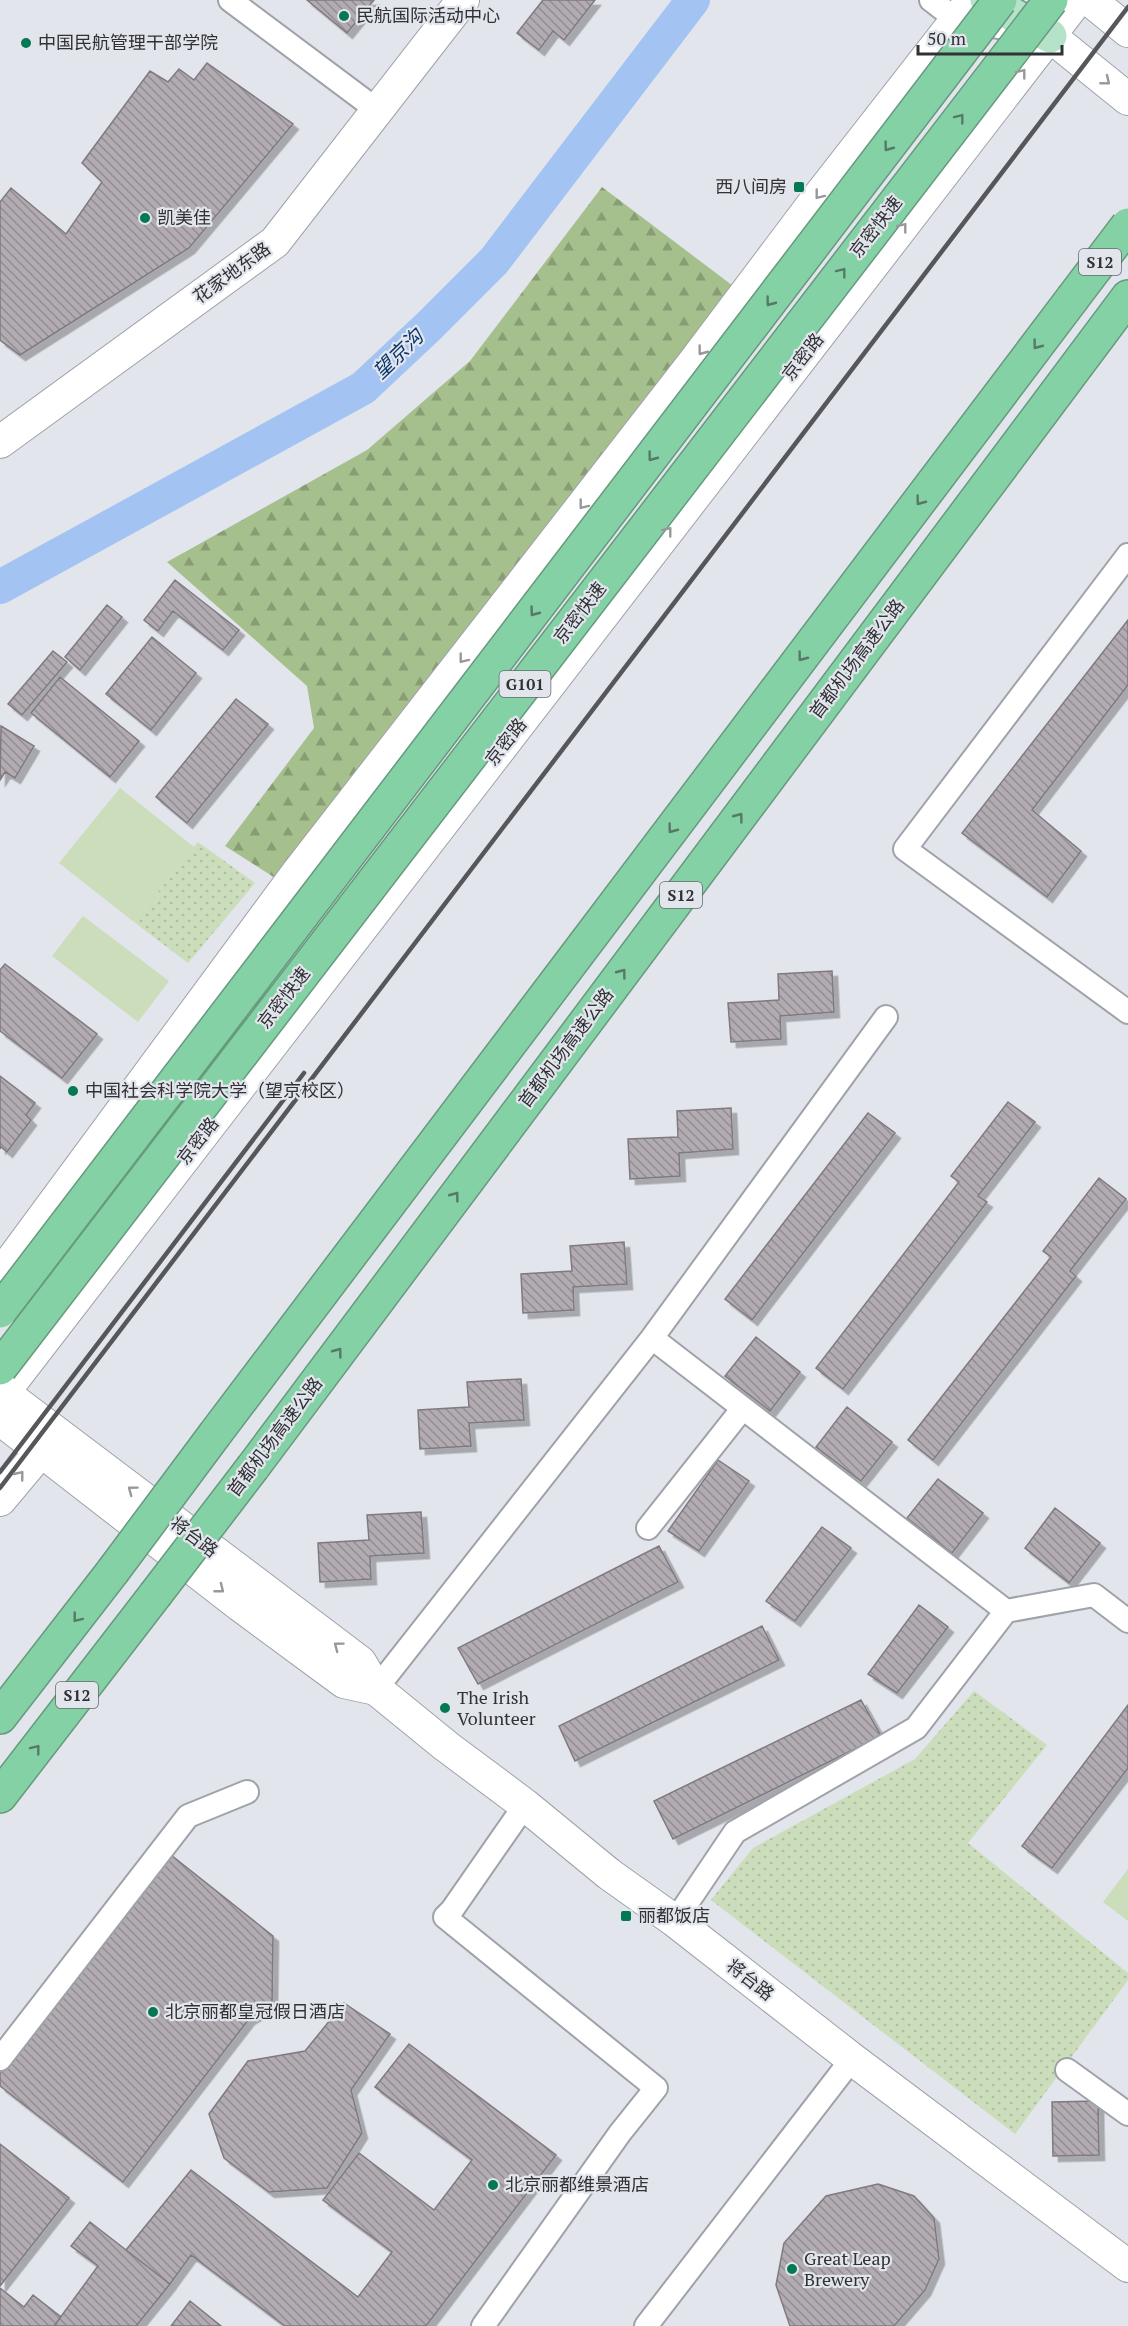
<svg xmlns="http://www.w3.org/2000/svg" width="1128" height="2326" font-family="'PT Serif','Noto Sans SC',serif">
  <defs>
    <pattern id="forest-firs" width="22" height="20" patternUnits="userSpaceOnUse" patternTransform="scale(1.5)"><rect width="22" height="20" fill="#a6c08d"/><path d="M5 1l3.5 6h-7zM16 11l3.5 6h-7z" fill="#889d74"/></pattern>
    <pattern id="park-dots" width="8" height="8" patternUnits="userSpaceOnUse" patternTransform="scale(1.5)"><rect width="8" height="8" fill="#cbddba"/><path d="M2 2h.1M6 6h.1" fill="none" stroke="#afbea0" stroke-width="1.8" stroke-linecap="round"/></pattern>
    <pattern id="building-back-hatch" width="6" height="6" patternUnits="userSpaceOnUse" patternTransform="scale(1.5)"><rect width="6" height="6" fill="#b2acb2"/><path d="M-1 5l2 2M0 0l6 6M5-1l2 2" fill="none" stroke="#918d92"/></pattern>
    <filter id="shadow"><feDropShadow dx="5.5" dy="5.5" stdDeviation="0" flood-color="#0004"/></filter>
  </defs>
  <rect width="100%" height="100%" fill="#e2e5ec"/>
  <path fill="url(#forest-firs)" d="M 602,187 L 757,304 L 297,892 L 225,846 L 314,728 L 307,686 L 167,562 L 367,450 L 470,361 Z"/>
  <path fill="url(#park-dots)" d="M 198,842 L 255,883 L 188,963 L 134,922 Z
    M 974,1691 L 1047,1745 L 968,1843 L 1128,1973 L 1128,1980 L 1015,2134 L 711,1900 L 753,1848 L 915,1759 Z"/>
  <path fill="#cbddba" d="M 120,788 L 194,847 L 134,922 L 59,863 Z
    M 83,916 L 169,981 L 138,1022 L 52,956 Z
    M 1128,1869 L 1128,1921 L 1103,1902 Z"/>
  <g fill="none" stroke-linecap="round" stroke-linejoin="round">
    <path stroke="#a3c4f3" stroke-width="34" d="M 0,587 L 363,388 L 428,327 L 494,261 L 693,0"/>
  </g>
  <path fill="url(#building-back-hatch)" stroke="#807a80" stroke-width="1.5" filter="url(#shadow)" d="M 307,0 L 374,0 L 347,33 Z
    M 543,0 L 595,0 L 564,40 L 553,31 L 539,50 L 517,33 Z
    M 207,63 L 293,124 L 189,248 L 20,355 L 0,340 L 0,202 L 11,188 L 66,234 L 102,182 L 82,163 L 150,71 L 168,82 L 179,69 L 194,80 Z
    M 175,580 L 239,630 L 223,650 L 173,611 L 158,631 L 144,620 Z
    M 107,605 L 122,617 L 80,670 L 65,657 Z
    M 1128,620 L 1128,685 L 1032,810 L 1081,851 L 1047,897 L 962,833 Z
    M 152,637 L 196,673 L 151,730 L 106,694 Z
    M 53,651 L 67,662 L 22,715 L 8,704 Z
    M 60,677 L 139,741 L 110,777 L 31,713 Z
    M 236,699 L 268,724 L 187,823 L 156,797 Z
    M 1,726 L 34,746 L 15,778 L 5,772 L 0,780 Z
    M 5,964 L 97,1034 L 62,1078 L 0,1031 L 0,970 Z
    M 832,971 L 834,1012 L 780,1016 L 781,1039 L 731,1042 L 728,1003 L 779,1000 L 778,974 Z
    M 0,1076 L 35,1103 L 26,1115 L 31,1120 L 7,1152 L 1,1147 L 0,1149 Z
    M 1008,1102 L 1035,1122 L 978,1196 L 987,1202 L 843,1389 L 816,1368 L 959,1182 L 951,1176 Z
    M 731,1108 L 733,1149 L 679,1153 L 680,1176 L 630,1179 L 628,1139 L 678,1137 L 677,1111 Z
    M 868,1113 L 895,1133 L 752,1320 L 725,1299 Z
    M 1099,1178 L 1126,1199 L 1070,1271 L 1076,1276 L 933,1460 L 908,1440 L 1051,1257 L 1043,1251 Z
    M 624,1242 L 627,1284 L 573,1287 L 574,1310 L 523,1313 L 521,1274 L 572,1271 L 570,1246 Z
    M 756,1337 L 800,1372 L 770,1411 L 725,1376 Z
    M 521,1379 L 524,1420 L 469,1423 L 471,1446 L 420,1449 L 418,1410 L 469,1407 L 467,1382 Z
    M 847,1407 L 892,1442 L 861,1481 L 816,1447 Z
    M 718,1460 L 749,1481 L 699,1551 L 668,1531 Z
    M 938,1479 L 983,1513 L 952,1553 L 907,1518 Z
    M 1055,1508 L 1100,1543 L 1069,1583 L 1025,1548 Z
    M 421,1512 L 424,1553 L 370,1556 L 371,1579 L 320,1582 L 318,1543 L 369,1540 L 367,1515 Z
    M 822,1527 L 851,1548 L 795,1621 L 766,1601 Z
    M 659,1546 L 678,1582 L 478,1684 L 458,1648 Z
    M 919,1605 L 948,1627 L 897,1693 L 868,1674 Z
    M 762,1626 L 779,1660 L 575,1761 L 559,1726 Z
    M 861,1700 L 881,1736 L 673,1839 L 654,1801 Z
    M 1128,1705 L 1128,1768 L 1052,1868 L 1022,1846 Z
    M 166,1851 L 273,1936 L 272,2005 L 249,2019 L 123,2182 L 0,2086 L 0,2071 Z
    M 344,2003 L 390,2034 L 351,2090 L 362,2133 L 327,2188 L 269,2192 L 224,2158 L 209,2114 L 248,2061 L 305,2051 Z
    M 409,2044 L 556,2155 L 426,2326 L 285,2326 L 191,2255 L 170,2284 L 126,2250 L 191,2170 L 358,2297 L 392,2252 L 323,2200 L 359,2153 L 434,2210 L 472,2160 L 375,2087 Z
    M 1098,2101 L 1099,2155 L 1053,2156 L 1052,2102 Z
    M 0,2144 L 69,2198 L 0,2286 Z
    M 878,2184 L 914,2196 L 934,2218 L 939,2259 L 925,2290 L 894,2326 L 790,2326 L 776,2285 L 784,2243 L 826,2196 Z
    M 90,2222 L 170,2284 L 137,2325 L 138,2326 L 54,2326 L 98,2266 L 71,2246 Z
    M 0,2288 L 24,2307 L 33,2295 L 61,2317 L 54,2326 L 0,2326 Z
    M 190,2301 L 221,2326 L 171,2326 Z"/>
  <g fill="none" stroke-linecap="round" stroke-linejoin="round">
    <defs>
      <path id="street" d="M 230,0 L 377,110
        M 931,0 L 957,20 L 1033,33
        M 1128,555 L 905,849 L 1128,1012
        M 652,1338 L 1006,1611
        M 648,1528 L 743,1408
        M 376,1689 L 652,1338 L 886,1017
        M 675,1921 L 735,1832 L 916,1728 L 1006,1611 L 1094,1595 L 1128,1621
        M 0,2059 L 188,1816 L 247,1792
        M 1067,2070 L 1128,2114
        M 483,2326 L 620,2133 L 656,2088 L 445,1917 L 452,1910 L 525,1805
        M 646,2326 L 852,2059"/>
      <path id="secondary" d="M 1090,0 L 1128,31
        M 1050,36 L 1128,99
        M 0,442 L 275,242 L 463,0
        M 0,1276 L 298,872 L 694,362 L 816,200 L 972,0
        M 0,1390 L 360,1662 L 376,1689 L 446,1746 L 525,1805 L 609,1874 L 675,1921 L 852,2059 L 1128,2266
        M 0,1397 L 1077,0
        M 0,1419 L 241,1606 L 344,1682 L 376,1689
        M 0,1500 L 41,1451"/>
      <path id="primary" d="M 987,0 L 1050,36"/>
      <path id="highway" d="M 215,1434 L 1072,299
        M 253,1467 L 1128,297
        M 0,1717 L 113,1571
        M 0,1796 L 155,1595"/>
    </defs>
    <use href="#street" stroke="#9fa2a9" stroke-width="26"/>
    <use href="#secondary" stroke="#9fa2a9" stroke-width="34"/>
    <use href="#primary" stroke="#67997e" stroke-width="36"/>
    <use href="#highway" stroke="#67997e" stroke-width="36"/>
    <use href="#street" stroke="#fff" stroke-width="22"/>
    <use href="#secondary" stroke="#fff" stroke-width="32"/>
    <use href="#primary" stroke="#b5e3c9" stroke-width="33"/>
    <use href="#highway" stroke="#84d1a5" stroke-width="33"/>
    <path stroke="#56575b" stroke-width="4.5" d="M 0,1472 L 304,1073
      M 0,1488 L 1128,7"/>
    <defs>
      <path id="highway-bridge" d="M 1072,299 L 1128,225
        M 0,1311 L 1000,0
        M 0,1368 L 1051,0
        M 113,1571 L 215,1434
        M 155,1595 L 253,1467"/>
    </defs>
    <use href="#highway-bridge" stroke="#67997e" stroke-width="36" stroke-linecap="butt"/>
    <use href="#highway-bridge" stroke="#84d1a5" stroke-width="33"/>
  </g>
  <defs><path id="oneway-chevron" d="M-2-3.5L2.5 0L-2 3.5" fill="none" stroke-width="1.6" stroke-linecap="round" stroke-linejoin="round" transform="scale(1.5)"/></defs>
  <g stroke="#98989a">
    <use href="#oneway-chevron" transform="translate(1022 73) rotate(-52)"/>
    <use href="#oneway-chevron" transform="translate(1106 81) rotate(39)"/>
    <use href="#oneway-chevron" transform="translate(819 195) rotate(128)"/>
    <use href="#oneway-chevron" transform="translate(903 227) rotate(-52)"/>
    <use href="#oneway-chevron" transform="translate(702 351) rotate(127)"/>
    <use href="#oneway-chevron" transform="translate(583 505) rotate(128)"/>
    <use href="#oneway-chevron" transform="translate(668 531) rotate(-52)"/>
    <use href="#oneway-chevron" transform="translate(463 659) rotate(128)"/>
    <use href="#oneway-chevron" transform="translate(20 1475) rotate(-51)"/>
    <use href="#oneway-chevron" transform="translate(132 1490) rotate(-143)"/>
    <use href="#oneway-chevron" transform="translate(220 1589) rotate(38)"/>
    <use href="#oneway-chevron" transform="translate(338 1646) rotate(-143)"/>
  </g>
  <g stroke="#567a67">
    <use href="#oneway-chevron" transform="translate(960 118) rotate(-52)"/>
    <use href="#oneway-chevron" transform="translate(888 147) rotate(127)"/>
    <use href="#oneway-chevron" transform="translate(842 272) rotate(-52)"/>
    <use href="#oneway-chevron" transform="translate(770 302) rotate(127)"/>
    <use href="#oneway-chevron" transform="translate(1037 345) rotate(127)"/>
    <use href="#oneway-chevron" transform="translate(652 457) rotate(127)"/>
    <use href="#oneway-chevron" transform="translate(920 501) rotate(127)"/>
    <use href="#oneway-chevron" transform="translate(534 612) rotate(127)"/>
    <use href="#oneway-chevron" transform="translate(802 657) rotate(127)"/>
    <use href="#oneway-chevron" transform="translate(739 817) rotate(-53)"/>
    <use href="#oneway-chevron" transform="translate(672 829) rotate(127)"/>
    <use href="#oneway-chevron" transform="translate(622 973) rotate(-53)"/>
    <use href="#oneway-chevron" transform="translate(455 1196) rotate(-53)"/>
    <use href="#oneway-chevron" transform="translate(338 1352) rotate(-53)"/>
    <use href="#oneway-chevron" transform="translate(77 1618) rotate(128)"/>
    <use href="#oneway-chevron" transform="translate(36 1749) rotate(-52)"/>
  </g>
  <g fill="#047753" stroke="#e2e5ec" stroke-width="2">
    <circle cx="344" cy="16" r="6"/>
    <circle cx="26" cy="43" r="6"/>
    <rect x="793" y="181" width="12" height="12" rx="3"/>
    <circle cx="145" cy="218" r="6"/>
    <circle cx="73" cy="1091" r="6"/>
    <circle cx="445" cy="1708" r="6"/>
    <rect x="620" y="1910" width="12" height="12" rx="3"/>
    <circle cx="153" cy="2012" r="6"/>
    <circle cx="493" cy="2185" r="6"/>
    <circle cx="792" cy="2269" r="6"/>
  </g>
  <g text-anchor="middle" stroke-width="4.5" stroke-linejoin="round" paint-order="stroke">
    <g fill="#e2e5ec" stroke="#66686c" stroke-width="1.5">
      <rect x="1079" y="249" width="42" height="26" rx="4.5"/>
      <rect x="499.5" y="671" width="51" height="26" rx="4.5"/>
      <rect x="660" y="882" width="42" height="26" rx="4.5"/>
      <rect x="56" y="1682" width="42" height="26" rx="4.5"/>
    </g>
    <g font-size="16" font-weight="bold" fill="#313235">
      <text x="1100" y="268">S12</text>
      <text x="525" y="690">G101</text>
      <text x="681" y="901">S12</text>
      <text x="77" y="1701">S12</text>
    </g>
    <g font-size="18" fill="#313235" stroke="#e2e5ec" text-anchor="start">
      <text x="356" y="22">民航国际活动中心</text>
      <text x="38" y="49">中国民航管理干部学院</text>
      <text x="787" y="193" text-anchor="end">西八间房</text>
      <text x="157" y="224">凯美佳</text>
      <text x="85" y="1097">中国社会科学院大学（望京校区）</text>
      <text x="457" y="1704">The Irish<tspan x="457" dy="21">Volunteer</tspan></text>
      <text x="638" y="1922">丽都饭店</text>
      <text x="165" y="2018">北京丽都皇冠假日酒店</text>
      <text x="505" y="2191">北京丽都维景酒店</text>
      <text x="804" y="2265">Great Leap<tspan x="804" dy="21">Brewery</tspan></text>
    </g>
    <g font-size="18" fill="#313235" stroke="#e2e5ec">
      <text transform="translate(876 227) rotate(-52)" y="6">京密快速</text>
      <text transform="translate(232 273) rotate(-36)" y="6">花家地东路</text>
      <text transform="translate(803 357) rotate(-52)" y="6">京密路</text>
      <text transform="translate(580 613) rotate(-52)" y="6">京密快速</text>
      <text transform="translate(857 659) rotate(-53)" y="6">首都机场高速公路</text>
      <text transform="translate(506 742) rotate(-52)" y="6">京密路</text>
      <text transform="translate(284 998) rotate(-52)" y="6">京密快速</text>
      <text transform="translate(566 1048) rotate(-53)" y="6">首都机场高速公路</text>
      <text transform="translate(198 1141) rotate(-52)" y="6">京密路</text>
      <text transform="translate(275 1437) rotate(-53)" y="6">首都机场高速公路</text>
      <text transform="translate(194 1537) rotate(37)" y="6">将台路</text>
      <text transform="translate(750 1980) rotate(38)" y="6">将台路</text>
    </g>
    <g font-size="20" font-style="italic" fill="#09366c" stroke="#e2e5ec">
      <text transform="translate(398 354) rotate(-44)" y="7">望京沟</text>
    </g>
  </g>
  <path d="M918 45v9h144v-9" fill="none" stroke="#313235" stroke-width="3"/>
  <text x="927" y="45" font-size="18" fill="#313235" stroke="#e2e5ec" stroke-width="4.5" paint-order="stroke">50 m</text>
</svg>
